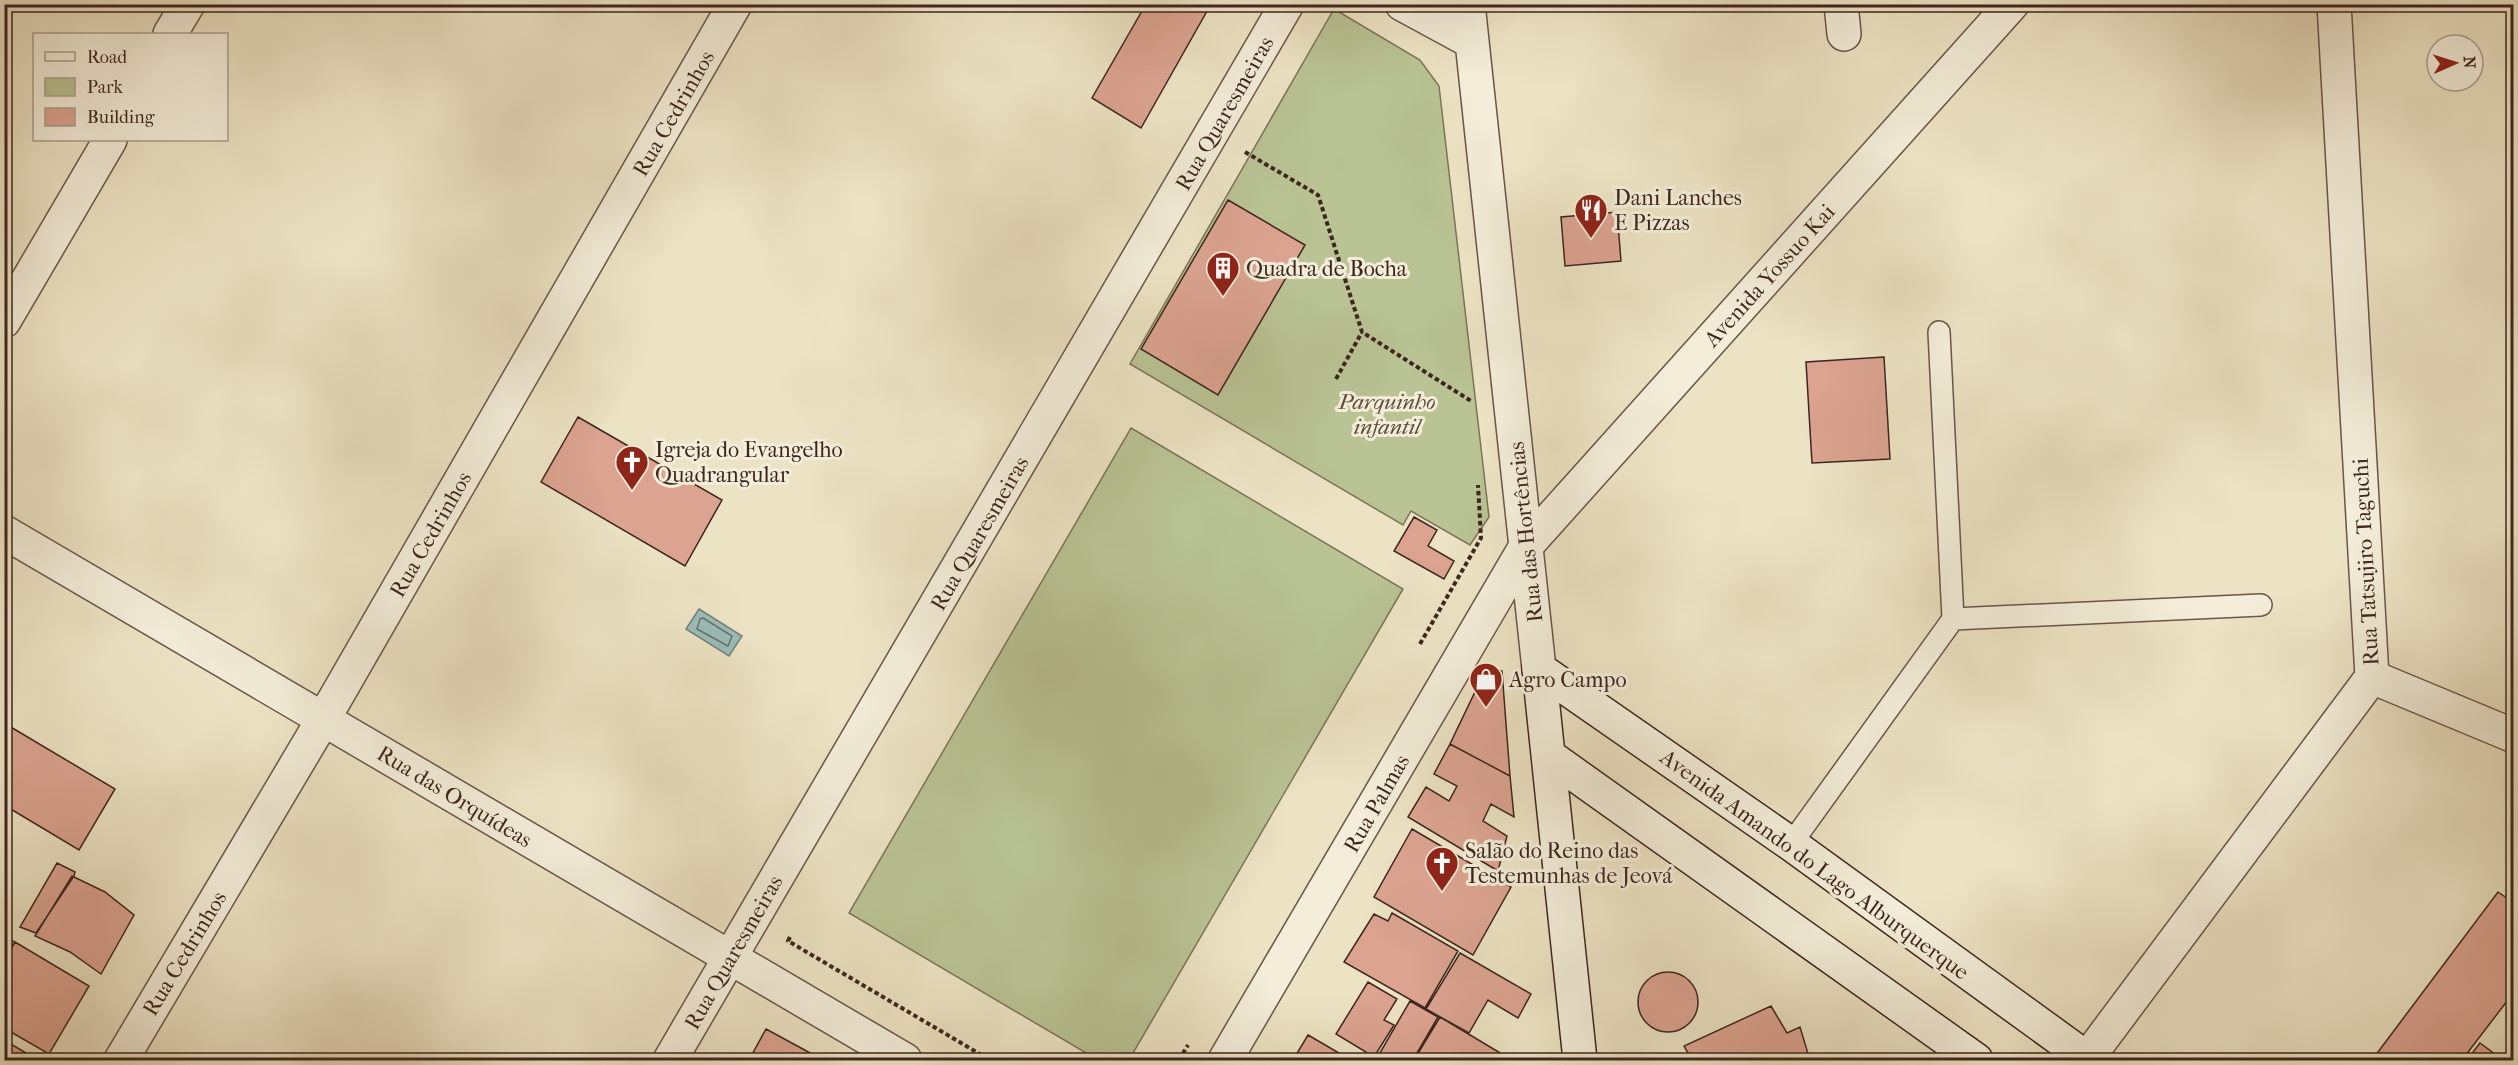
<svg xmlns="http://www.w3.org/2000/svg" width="2518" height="1065" font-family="'IM FELL French Canon',serif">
  <rect width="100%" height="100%" fill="#ece3c4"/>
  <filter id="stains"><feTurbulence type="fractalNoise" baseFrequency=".00333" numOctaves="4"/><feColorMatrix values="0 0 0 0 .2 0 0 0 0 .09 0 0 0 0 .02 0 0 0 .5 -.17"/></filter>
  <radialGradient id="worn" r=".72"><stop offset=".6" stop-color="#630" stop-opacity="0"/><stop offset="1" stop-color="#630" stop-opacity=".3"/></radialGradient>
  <path fill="#b9c394" stroke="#7c7459" stroke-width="1.5" d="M 1334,9 L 1420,60 L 1439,86 L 1489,517 L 1470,545 L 1411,511 L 1403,525 L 1130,364 Z
    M 1131,428 L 1403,589 L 1129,1060 L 1098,1060 L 849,913 Z"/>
  <path fill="#99bdb9" stroke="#75817b" stroke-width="1.5" d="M 699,609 L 742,636 L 729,656 L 686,629 Z"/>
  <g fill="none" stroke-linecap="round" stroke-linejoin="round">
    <path stroke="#6c726c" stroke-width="1.5" d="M 703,618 L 732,636 L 728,646 L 697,629 L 700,619 Z"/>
  </g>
  <path fill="#dba390" stroke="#3e261e" stroke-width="1.5" d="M 1146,4 L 1211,4 L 1141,128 L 1092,98 Z
    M 1228,200 L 1305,245 L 1218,395 L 1141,349 Z
    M 1617,212 L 1621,261 L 1565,266 L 1561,217 Z
    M 1884,357 L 1890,459 L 1812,463 L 1806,362 Z
    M 578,417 L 722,500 L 685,566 L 541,482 Z
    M 1414,517 L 1437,530 L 1428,546 L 1454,561 L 1444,579 L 1394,551 Z
    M 1487,667 L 1502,671 L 1510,776 L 1450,744 Z
    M 4,723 L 115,789 L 79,850 L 4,805 Z
    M 1450,744 L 1510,776 L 1514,817 L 1491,804 L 1483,821 L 1507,836 L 1498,871 L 1408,817 L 1426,787 L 1449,801 L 1457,786 L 1434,774 Z
    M 1412,829 L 1511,887 L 1473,955 L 1374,897 Z
    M 57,863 L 75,872 L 74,876 L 36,933 L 20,927 Z
    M 72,876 L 105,892 L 134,915 L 101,974 L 70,952 L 35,936 Z
    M 2498,892 L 2514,903 L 2514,992 L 2462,1060 L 2372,1060 Z
    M 1392,913 L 1458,951 L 1425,1008 L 1344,962 L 1374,914 L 1388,921 Z
    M 4,937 L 15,942 L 4,961 Z
    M 15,942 L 89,986 L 49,1054 L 4,1028 L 4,961 Z
    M 1460,953 L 1531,994 L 1518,1018 L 1488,1000 L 1469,1033 L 1426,1009 Z
    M1638 1002a30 30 0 1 1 60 0a30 30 0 1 1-60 0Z
    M 1368,982 L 1397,999 L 1384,1020 L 1394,1025 L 1374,1057 L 1336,1034 Z
    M 1410,1001 L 1438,1017 L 1413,1060 L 1381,1060 L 1377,1058 Z
    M 1771,1006 L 1787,1033 L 1800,1027 L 1809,1057 L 1802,1060 L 1692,1060 L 1684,1046 Z
    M 1440,1017 L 1512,1060 L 1457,1060 L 1449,1056 L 1446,1060 L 1414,1060 Z
    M 766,1029 L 823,1060 L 749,1060 Z
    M 1308,1035 L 1351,1060 L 1293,1060 Z
    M 4,1040 L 38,1060 L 4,1060 Z
    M 2480,1043 L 2503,1060 L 2467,1060 Z"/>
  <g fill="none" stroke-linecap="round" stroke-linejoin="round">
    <defs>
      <path id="lane" d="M 1939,332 L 1953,619
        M 1791,844 L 1953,619 L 2261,605"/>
      <path id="street" d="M 1402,4 L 1472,42
        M 1468,4 L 1539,669
        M 1841,4 L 1844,34
        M 170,34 L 188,4
        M 4,321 L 110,140
        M 4,532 L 905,1060
        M 2372,677 L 2514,736
        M 121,1060 L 324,718 L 735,4
        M 670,1060 L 1287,4
        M 1225,1060 L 1526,546 L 2012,4
        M 2086,1060 L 2372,677 L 2334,4"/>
      <path id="secondary" d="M 1539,669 L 1791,844 L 2089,1060
        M 1539,669 L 1580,1060
        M 1549,756 L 1976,1060"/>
    </defs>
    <use href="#lane" stroke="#6a5548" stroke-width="24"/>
    <use href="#street" stroke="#6a5548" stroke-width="36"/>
    <use href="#secondary" stroke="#3e261e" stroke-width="36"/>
    <path stroke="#3e261e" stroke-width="4" stroke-dasharray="4.5 3" stroke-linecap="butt" d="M 1245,152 L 1318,195 L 1362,332 L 1471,401
      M 1336,379 L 1362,332
      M 1420,644 L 1481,538 L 1478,485
      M 790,937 L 788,941 L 990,1060
      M 1179,1060 L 1188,1045"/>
    <use href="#lane" stroke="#f3edd9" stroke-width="21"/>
    <use href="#street" stroke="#f3edd9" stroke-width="33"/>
    <use href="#secondary" stroke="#f3edd9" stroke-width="33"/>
  </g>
  <defs>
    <symbol id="restaurant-pin" viewBox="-11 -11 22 30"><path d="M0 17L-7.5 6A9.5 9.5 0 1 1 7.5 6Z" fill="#8f2418" stroke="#f3edd9"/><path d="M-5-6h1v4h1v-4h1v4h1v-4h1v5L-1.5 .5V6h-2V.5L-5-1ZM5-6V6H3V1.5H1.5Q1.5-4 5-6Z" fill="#fff"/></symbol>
    <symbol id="building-pin" viewBox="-11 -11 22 30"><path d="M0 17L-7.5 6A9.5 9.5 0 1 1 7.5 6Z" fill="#8f2418" stroke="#f3edd9"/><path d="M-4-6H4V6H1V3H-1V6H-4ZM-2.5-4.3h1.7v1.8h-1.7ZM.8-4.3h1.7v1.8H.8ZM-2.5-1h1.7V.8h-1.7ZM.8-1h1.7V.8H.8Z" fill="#fff"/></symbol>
    <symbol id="church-pin" viewBox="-11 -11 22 30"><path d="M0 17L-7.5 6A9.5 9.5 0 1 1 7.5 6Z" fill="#8f2418" stroke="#f3edd9"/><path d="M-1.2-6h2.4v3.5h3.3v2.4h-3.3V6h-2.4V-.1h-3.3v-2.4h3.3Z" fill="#fff"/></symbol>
    <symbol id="shop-pin" viewBox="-11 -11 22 30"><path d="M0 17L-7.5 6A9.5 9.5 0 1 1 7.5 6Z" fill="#8f2418" stroke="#f3edd9"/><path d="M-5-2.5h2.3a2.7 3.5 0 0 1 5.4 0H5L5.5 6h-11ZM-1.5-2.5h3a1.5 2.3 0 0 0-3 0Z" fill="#fff"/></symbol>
  </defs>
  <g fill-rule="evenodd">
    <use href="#restaurant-pin" x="1572" y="191" width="38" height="52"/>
    <use href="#building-pin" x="1204" y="249" width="38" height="52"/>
    <use href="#church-pin" x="613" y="443" width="38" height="52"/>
    <use href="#shop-pin" x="1467" y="660" width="38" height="52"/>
    <use href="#church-pin" x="1423" y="844" width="38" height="52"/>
  </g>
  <g text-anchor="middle" stroke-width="6" stroke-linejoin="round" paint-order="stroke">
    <g font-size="22" fill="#3e261e" stroke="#f3edd9">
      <text transform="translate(673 113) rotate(-60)" y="8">Rua Cedrinhos</text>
      <text transform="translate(1224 113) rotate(-60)" y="8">Rua Quaresmeiras</text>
      <text transform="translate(1769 275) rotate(-48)" y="8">Avenida Yossuo Kai</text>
      <text transform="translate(1525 532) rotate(-96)" y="8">Rua das Hortências</text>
      <text transform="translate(979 533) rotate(-60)" y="8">Rua Quaresmeiras</text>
      <text transform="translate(430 534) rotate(-60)" y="8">Rua Cedrinhos</text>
      <text transform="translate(2365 562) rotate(-93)" y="8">Rua Tatsujiro Taguchi</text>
      <text transform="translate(455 796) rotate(31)" y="8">Rua das Orquídeas</text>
      <text transform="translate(1376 803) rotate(-60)" y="8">Rua Palmas</text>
      <text transform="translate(1815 864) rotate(36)" y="8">Avenida Amando do Lago Alburquerque</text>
      <text transform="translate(733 952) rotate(-60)" y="8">Rua Quaresmeiras</text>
      <text transform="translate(184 953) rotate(-59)" y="8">Rua Cedrinhos</text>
    </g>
    <g font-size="22" fill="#3e261e" stroke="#f3edd9" text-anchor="start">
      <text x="1614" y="205">Dani Lanches<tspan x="1614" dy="25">E Pizzas</tspan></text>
      <text x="1246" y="276">Quadra de Bocha</text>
      <text x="655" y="457">Igreja do Evangelho<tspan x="655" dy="25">Quadrangular</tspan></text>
      <text x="1509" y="687">Agro Campo</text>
      <text x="1465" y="858">Salão do Reino das<tspan x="1465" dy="25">Testemunhas de Jeová</tspan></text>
    </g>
    <g font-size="22" font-style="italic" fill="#5d4d3c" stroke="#f3edd9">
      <text x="1387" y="409">Parquinho<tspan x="1387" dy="25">infantil</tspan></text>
    </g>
  </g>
  <rect width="2518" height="1065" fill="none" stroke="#ece3c4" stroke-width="24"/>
  <rect x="6" y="6" width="2506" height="1053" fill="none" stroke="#3e261e" stroke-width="3"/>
  <rect x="12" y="12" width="2494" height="1041" fill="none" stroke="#3e261e" stroke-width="1.5"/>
  <rect x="33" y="33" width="195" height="108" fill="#f3edd9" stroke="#ab9d8e" stroke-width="1.5"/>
  <rect x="45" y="52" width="30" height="9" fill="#f3edd9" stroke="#ab9d8e" stroke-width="1.5"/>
  <text x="87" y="63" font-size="18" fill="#3e261e">Road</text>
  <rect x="45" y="78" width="30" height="18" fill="#b9c394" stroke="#ab9d8e" stroke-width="1.5"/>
  <text x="87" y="93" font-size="18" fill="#3e261e">Park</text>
  <rect x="45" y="108" width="30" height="18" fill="#dba390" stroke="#ab9d8e" stroke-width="1.5"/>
  <text x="87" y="123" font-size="18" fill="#3e261e">Building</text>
  <g transform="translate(2455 63) rotate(87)"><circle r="28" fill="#f3edd9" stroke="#ab9d8e" stroke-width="1.5"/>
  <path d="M0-4.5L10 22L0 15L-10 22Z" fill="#8f2418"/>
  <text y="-9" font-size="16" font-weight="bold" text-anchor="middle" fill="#3e261e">N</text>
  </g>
  <rect width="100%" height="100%" filter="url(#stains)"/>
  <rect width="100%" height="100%" fill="url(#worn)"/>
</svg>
